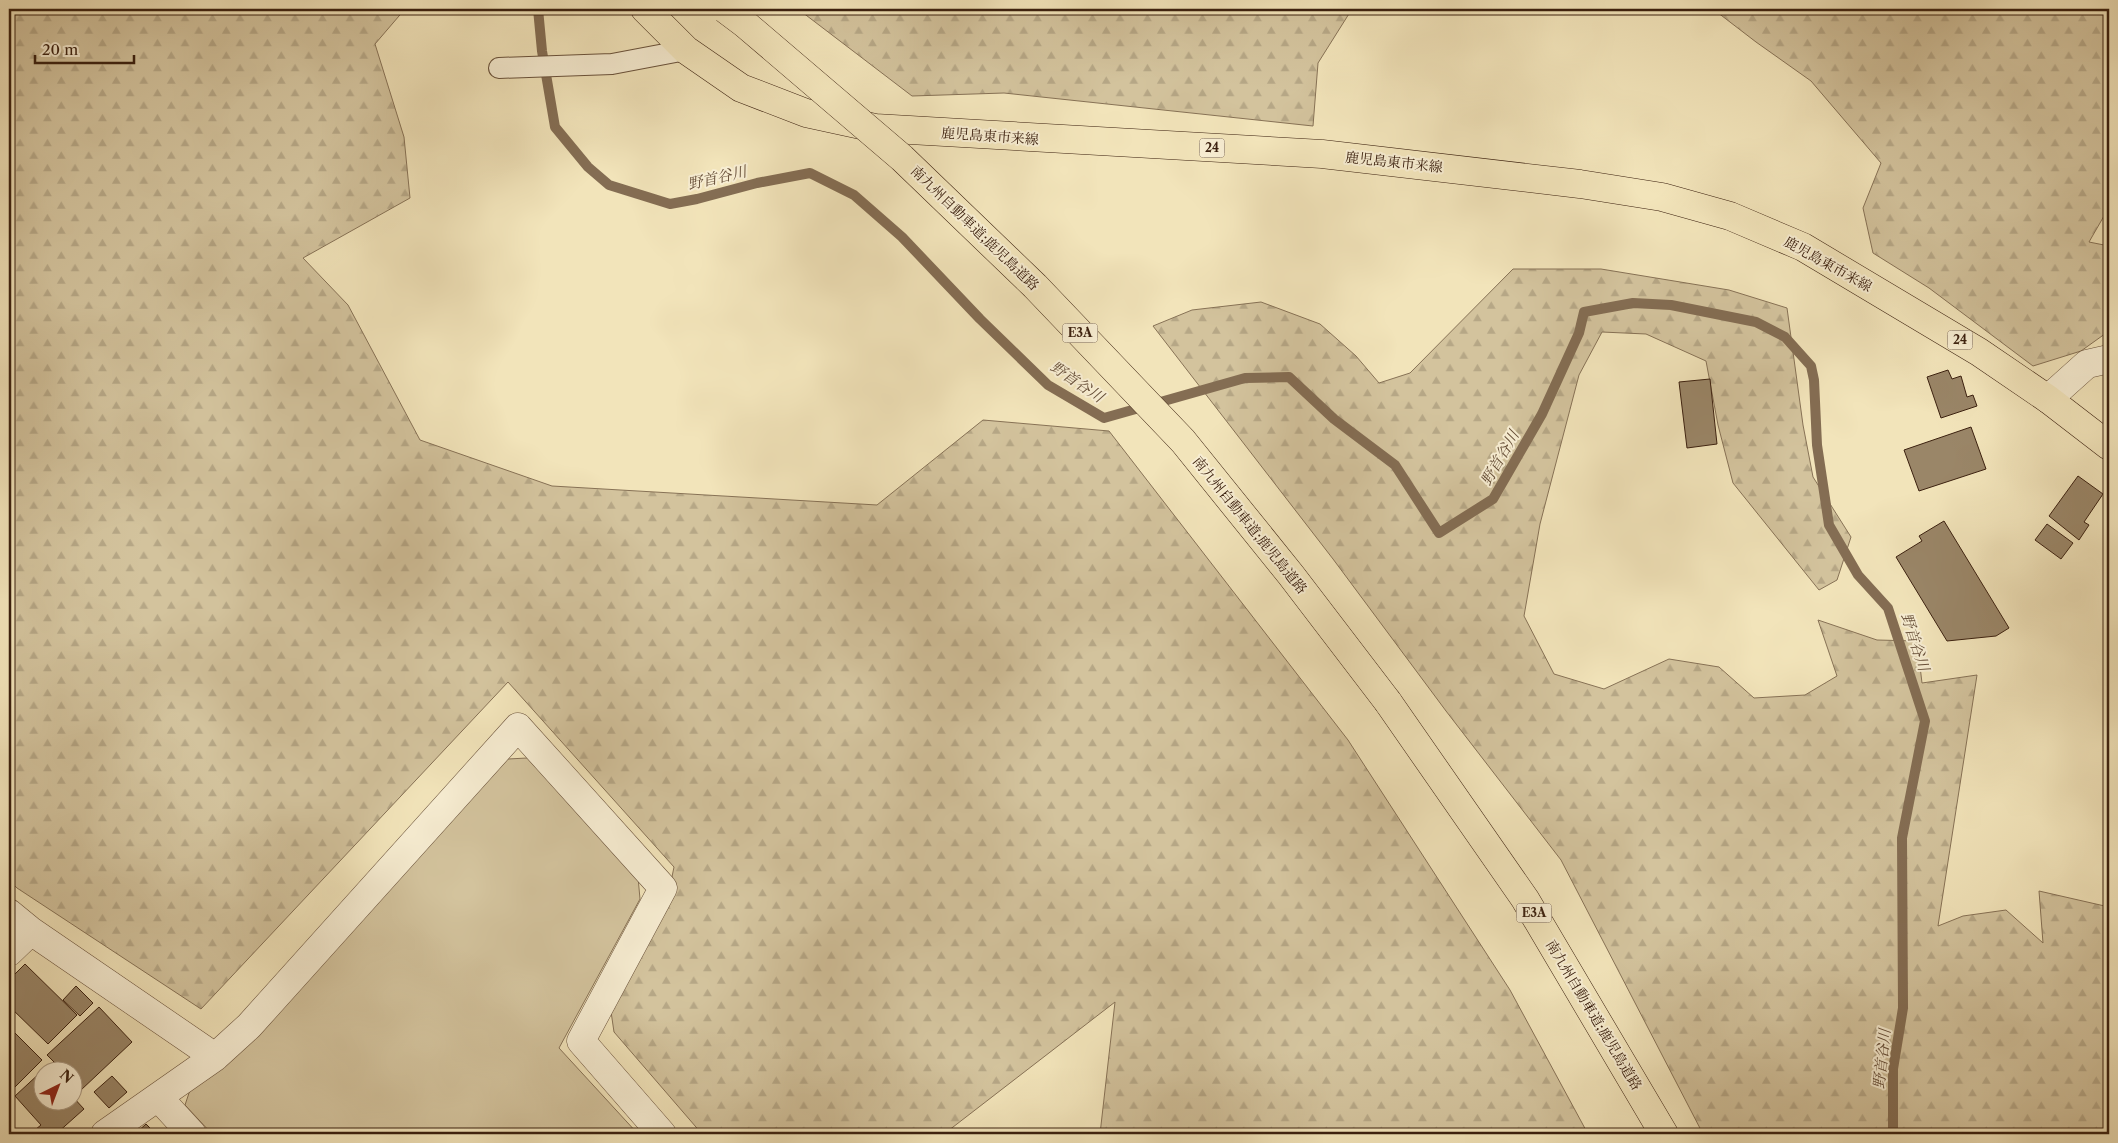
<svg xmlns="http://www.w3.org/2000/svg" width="2118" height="1143" font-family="'Libre Caslon Text','Noto Serif JP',serif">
  <defs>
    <pattern id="forest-firs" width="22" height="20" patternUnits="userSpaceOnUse" patternTransform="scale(1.25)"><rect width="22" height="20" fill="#d3c39d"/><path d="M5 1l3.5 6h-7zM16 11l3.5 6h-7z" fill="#b6a786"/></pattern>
  </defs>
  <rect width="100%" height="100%" fill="#f2e4ba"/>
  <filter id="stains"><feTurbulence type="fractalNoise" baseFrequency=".004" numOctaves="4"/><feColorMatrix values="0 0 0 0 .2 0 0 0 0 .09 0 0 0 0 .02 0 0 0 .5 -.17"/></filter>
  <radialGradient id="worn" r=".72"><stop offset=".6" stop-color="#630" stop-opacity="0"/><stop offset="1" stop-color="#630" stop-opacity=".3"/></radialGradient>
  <path fill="url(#forest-firs)" stroke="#877256" d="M 9,9 L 405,9 L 375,44 L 404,137 L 410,198 L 303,258 L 348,305 L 420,440 L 552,486 L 877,505 L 983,420 L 1109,431 L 1348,740 L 1510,990 L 1588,1134 L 1100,1134 L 1115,1002 L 944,1134 L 702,1134 L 614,1032 L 609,998 L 666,906 L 674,867 L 508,682 L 201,1009 L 17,888 L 9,880 Z
    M 798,9 L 1352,9 L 1318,63 L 1313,126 L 1004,93 L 912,96 Z
    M 1713,9 L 2109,9 L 2109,213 L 2104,216 L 2089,242 L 2109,246 L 2109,331 L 2081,351 L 2033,366 L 1929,288 L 1873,253 L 1863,208 L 1881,163 L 1811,81 L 1756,42 Z
    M 1513,269 L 1601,269 L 1729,290 L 1787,308 L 1803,425 L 1813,477 L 1851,537 L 1837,580 L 1819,590 L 1733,483 L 1718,425 L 1706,361 L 1646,334 L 1602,332 L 1579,375 L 1540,524 L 1524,616 L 1554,674 L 1604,689 L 1669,659 L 1719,667 L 1754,698 L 1805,695 L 1837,676 L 1818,620 L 1877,640 L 1917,641 L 1922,683 L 1977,675 L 1938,926 L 1963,916 L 2006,910 L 2043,943 L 2039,891 L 2109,907 L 2109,1134 L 1703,1134 L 1561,860 L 1446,711 L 1333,559 L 1153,326 L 1192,310 L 1261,302 L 1320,324 L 1356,356 L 1379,383 L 1410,373 Z"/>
  <path fill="#d3c39d" stroke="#877256" d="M 527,758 L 638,877 L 640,899 L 559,1048 L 638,1134 L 212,1134 L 185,1105 L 190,1090 L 228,1064 L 508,759 Z"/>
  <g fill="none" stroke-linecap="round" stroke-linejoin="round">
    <path stroke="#846d53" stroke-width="10" d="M 538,9 L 542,51 L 555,127 L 588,167 L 609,185 L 670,204 L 697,199 L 757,183 L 810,173 L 854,195 L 902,237 L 980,319 L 1048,385 L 1104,418 L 1245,378 L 1289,377 L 1334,419 L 1395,465 L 1439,533 L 1493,499 L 1542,414 L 1579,333 L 1584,312 L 1633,303 L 1671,305 L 1756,322 L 1785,337 L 1811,366 L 1814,380 L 1817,445 L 1829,525 L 1858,575 L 1888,608 L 1925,721 L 1902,838 L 1903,1008 L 1893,1069 L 1893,1134"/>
  </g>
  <path fill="#9a8668" stroke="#3b200f" d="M 1948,370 L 1952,379 L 1961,376 L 1967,397 L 1973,395 L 1977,406 L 1941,418 L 1927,377 Z
    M 1710,379 L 1717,444 L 1687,448 L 1679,382 Z
    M 1971,427 L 1986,469 L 1919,491 L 1904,450 Z
    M 2078,476 L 2103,494 L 2084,522 L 2089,525 L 2079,540 L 2049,516 Z
    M 1944,521 L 2009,628 L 1996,636 L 1947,641 L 1896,557 L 1922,541 L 1919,536 Z
    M 2047,524 L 2073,543 L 2061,559 L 2035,540 Z
    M 25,964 L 77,1015 L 48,1044 L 9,1006 L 9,980 Z
    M 76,986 L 93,1003 L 80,1016 L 63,1000 Z
    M 99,1007 L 132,1042 L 81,1090 L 72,1082 L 72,1070 L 62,1070 L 47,1055 Z
    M 9,1027 L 42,1060 L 11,1091 L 9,1089 Z
    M 42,1071 L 42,1100 L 72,1100 L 72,1096 L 84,1109 L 56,1134 L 30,1134 L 41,1125 L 15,1096 Z
    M 112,1076 L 127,1092 L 109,1108 L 94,1092 Z
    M 146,1124 L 156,1134 L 135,1134 Z"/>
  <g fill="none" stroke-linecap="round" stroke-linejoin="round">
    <defs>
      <path id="lane" d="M 499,68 L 612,64 L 686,50"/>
      <path id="street" d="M 2048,399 L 2087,364 L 2109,359
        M 9,913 L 31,931 L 215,1057
        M 9,952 L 31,931
        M 158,1097 L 192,1134
        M 105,1134 L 215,1057 L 249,1026 L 518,727 L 663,888 L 581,1041 L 662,1134"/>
      <path id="primary" d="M 645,9 L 686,50 L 741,88 L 806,113 L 875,128 L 1322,154 L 1580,184 L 1662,197 L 1730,216 L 1803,247 L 1979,352 L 2048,399 L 2109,446"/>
      <path id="highway" d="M 1388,702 L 1525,899 L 1664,1134"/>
    </defs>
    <use href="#lane" stroke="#69513a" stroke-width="22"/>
    <use href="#street" stroke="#69513a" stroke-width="29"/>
    <use href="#primary" stroke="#3b200f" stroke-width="29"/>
    <use href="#highway" stroke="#3b200f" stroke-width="29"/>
    <use href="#lane" stroke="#f7edd2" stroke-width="20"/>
    <use href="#street" stroke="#f7edd2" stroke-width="28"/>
    <use href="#primary" stroke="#f2e4ba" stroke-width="28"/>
    <use href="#highway" stroke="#f2e4ba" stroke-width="28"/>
    <defs>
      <path id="highway-bridge" d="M 725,9 L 745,24 L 902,158 L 1035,286 L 1183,441 L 1291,575 L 1388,702"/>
    </defs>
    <use href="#highway-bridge" stroke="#3b200f" stroke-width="29" stroke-linecap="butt"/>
    <use href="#highway-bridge" stroke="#f2e4ba" stroke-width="28"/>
  </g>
  <g text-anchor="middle" stroke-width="4" stroke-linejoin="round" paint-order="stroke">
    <g fill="#f7edd2" stroke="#735e4a" stroke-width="1">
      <rect x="1199.5" y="138.5" width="25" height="19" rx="4"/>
      <rect x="1062.5" y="323.5" width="35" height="19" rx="4"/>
      <rect x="1947.5" y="330.5" width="25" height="19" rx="4"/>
      <rect x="1516.5" y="903.5" width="35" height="19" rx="4"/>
    </g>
    <g font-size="12" font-weight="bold" fill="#3b200f">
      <text x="1212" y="152">24</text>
      <text x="1080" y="337">E3A</text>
      <text x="1960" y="344">24</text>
      <text x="1534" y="917">E3A</text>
    </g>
    <g font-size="14" fill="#3b200f" stroke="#f7edd2">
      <text transform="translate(990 136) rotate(4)" y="5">鹿児島東市来線</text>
      <text transform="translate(1394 162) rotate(6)" y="5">鹿児島東市来線</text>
      <text transform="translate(975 228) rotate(44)" y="5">南九州自動車道;鹿児島道路</text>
      <text transform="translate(1828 264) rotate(29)" y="5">鹿児島東市来線</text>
      <text transform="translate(1250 525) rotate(51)" y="5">南九州自動車道;鹿児島道路</text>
      <text transform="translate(1594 1015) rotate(59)" y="5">南九州自動車道;鹿児島道路</text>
    </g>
    <g font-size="15" font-style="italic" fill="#654d37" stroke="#f7edd2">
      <text transform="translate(717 178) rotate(-13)" y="5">野首谷川</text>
      <text transform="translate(1077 382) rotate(34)" y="5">野首谷川</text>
      <text transform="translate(1500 458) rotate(-60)" y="5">野首谷川</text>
      <text transform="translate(1915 642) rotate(72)" y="5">野首谷川</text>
      <text transform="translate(1882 1059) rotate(-84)" y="5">野首谷川</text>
    </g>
  </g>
  <rect width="2118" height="1143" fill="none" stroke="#f2e4ba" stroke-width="30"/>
  <rect x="10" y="10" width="2098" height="1123" fill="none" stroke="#3b200f" stroke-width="2.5"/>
  <rect x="15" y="15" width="2088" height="1113" fill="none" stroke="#3b200f"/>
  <g transform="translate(58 1086) rotate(42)"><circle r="24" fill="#f7edd2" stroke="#ac9b84"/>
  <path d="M0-4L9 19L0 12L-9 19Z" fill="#8f2418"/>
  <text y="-8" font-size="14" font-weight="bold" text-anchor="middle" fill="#3b200f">N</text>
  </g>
  <path d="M35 55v8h99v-8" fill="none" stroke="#3b200f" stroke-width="2.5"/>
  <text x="42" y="55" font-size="15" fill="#3b200f" stroke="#f7edd2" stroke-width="4" paint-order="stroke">20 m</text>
  <rect width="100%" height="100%" filter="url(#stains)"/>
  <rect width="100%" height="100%" fill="url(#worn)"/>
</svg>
